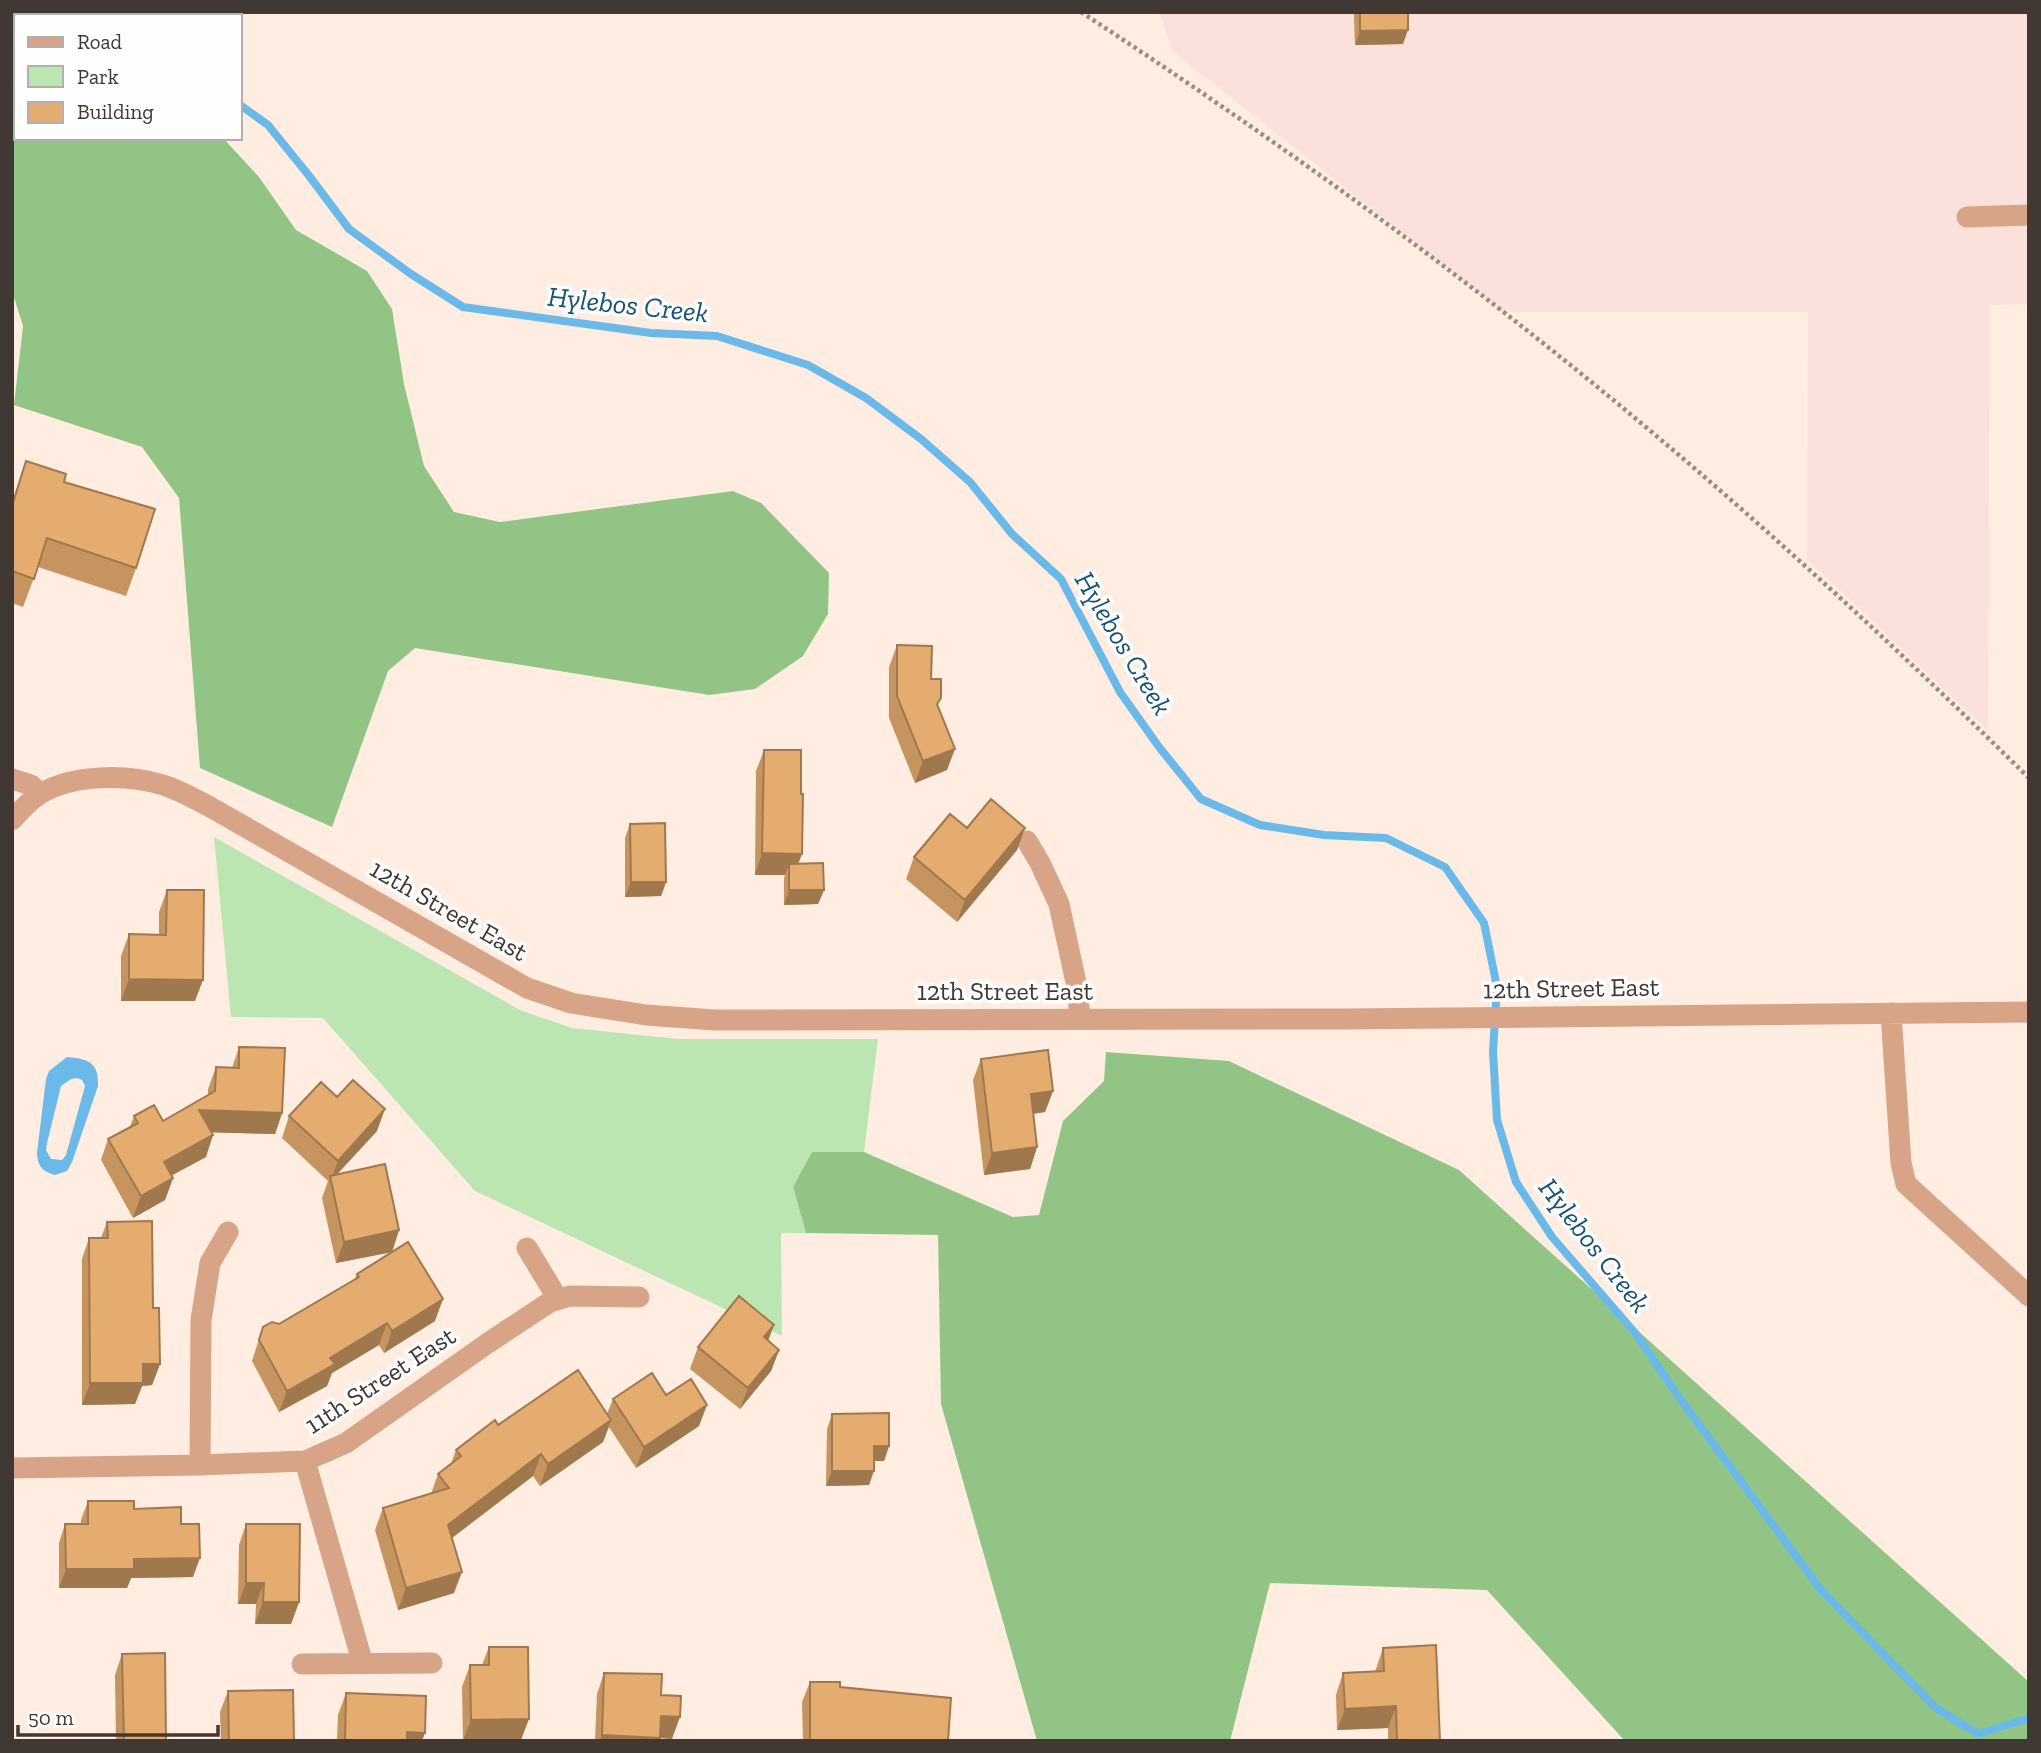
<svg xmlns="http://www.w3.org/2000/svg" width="2041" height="1753" font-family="'Zilla Slab',serif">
  <rect width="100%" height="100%" fill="#ffede2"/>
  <path fill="#fbe1db" d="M 1159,12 L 2029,12 L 2029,304 L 1990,305 L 1988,731 L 1807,559 L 1808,312 L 1503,312 L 1173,52 Z"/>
  <path fill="#bce6b1" d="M 214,837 L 520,1010 L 572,1028 L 678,1039 L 878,1039 L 864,1152 L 812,1152 L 793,1187 L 806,1233 L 781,1233 L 782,1336 L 475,1191 L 323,1018 L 231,1017 Z"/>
  <path fill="#92c585" d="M 12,45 L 16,46 L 16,138 L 223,138 L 259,177 L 296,230 L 367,271 L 392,309 L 404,384 L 424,466 L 454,512 L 500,522 L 733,491 L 761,503 L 829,573 L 828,614 L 803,656 L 755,689 L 709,695 L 415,648 L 388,671 L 332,827 L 200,768 L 179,498 L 142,447 L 14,405 L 23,326 L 12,291 Z
    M 1106,1052 L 1229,1061 L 1459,1170 L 2029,1682 L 2029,1741 L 1625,1741 L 1487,1590 L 1270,1583 L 1230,1741 L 1037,1741 L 941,1404 L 938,1235 L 806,1233 L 793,1187 L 812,1152 L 864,1152 L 1013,1217 L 1039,1215 L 1063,1121 L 1104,1081 Z"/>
  <path fill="#6bb9e9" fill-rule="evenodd" d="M 67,1057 C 88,1059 99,1062 98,1086 L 72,1162 L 67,1171 L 55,1175 C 42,1171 38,1167 37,1153 L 46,1079 L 49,1071 ZM 77,1078 L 82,1080 L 85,1086 L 66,1155 L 62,1160 L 51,1159 L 46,1150 L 47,1143 L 61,1086 L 71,1079 Z"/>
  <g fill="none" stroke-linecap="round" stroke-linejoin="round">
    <path stroke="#6bb9e9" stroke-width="8" d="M 34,12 L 36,16
      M 240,105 L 268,125 L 310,177 L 349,229 L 411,274 L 463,307 L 651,333 L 717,336 L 808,365 L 866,398 L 921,439 L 970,482 L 1012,534 L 1061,579 L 1120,692 L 1159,747 L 1201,799 L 1260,825 L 1324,835 L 1386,838 L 1445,867 L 1484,923 L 1497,987 L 1493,1052 L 1497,1120 L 1516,1182 L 1552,1237 L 1636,1334 L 1678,1396 L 1821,1590 L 1936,1708 L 1978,1734 L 2029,1718"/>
    <path stroke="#998c84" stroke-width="4.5" stroke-dasharray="3.5 3.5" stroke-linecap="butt" d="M 1081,12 C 1272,137 1459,271 1635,418 C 1772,532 1902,653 2029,778"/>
    <path stroke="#d8a487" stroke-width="21" d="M 1967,217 L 2029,215
      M 12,779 L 31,785 L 40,794
      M 12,820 C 21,810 29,801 40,794 C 73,774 127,774 163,785 C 180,790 196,800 212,808 L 527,988 L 571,1003 L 646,1015 L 715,1020 L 1345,1019 L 2029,1012
      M 1027,841 L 1040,863 L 1059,904 L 1077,987 L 1080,1018
      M 1891,1013 L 1901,1163 L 1906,1184 L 2029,1296
      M 527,1248 L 558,1299
      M 305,1461 L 363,1664
      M 200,1465 L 201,1320 L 210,1263 L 228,1232
      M 12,1468 L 200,1465 L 305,1461 L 346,1443 L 488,1343 L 550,1302 L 570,1296 L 639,1297
      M 302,1664 L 432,1663"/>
  </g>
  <path fill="#c5945f" d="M 1355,12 L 1360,12 L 1403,44 L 1355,45 L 1354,15 Z
    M 26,461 L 64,482 L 136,568 L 126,596 L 38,567 L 23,607 L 12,603 L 12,502 Z
    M 897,645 L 931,679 L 938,706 L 947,770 L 915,783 L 889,718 L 889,667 Z
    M 764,750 L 799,864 L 824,890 L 818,904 L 784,905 L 784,878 L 785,875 L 755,875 L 756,771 Z
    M 630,824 L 666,882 L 661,896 L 625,897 L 625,838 Z
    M 967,828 L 1025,828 L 1017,850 L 957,922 L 906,879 L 914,857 Z
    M 167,890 L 195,1001 L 121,1001 L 121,956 L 129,934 L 159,935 L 159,912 Z
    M 239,1047 L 282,1113 L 275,1134 L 212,1132 L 206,1157 L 172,1175 L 173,1178 L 165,1200 L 133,1218 L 101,1160 L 108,1139 L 130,1127 L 134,1116 L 163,1121 L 208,1095 L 208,1089 L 216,1067 L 232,1068 Z
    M 981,1059 L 1053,1091 L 1045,1112 L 1033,1114 L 1037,1147 L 1030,1169 L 984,1175 L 973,1080 Z
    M 337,1097 L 377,1131 L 337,1174 L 399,1230 L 392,1252 L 336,1263 L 322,1198 L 328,1181 L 282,1138 L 289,1116 Z
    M 107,1222 L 153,1308 L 160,1364 L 152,1385 L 142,1386 L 135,1404 L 82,1405 L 82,1259 L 89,1238 L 101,1238 Z
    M 357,1274 L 435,1321 L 384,1353 L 379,1345 L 332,1373 L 327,1386 L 279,1412 L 252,1361 L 263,1327 L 279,1324 L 354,1280 Z
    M 774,1325 L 768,1340 L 779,1350 L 771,1371 L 740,1409 L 690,1369 L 698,1347 Z
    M 666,1395 L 699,1426 L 636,1468 L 609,1427 L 603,1442 L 540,1486 L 533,1476 L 452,1538 L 454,1593 L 398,1610 L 375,1530 L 383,1508 L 431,1494 L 438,1474 L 451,1464 L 456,1450 L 498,1425 L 607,1414 L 613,1399 Z
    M 832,1414 L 889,1446 L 884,1461 L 874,1461 L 869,1485 L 826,1486 L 827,1429 Z
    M 88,1501 L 134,1509 L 181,1524 L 193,1577 L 131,1578 L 127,1588 L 59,1588 L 59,1543 L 65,1524 L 81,1524 L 81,1520 Z
    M 246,1524 L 299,1602 L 291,1624 L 255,1624 L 256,1604 L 238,1604 L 239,1545 Z
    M 489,1647 L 521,1740 L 463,1741 L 462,1687 L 470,1665 L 482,1665 Z
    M 1383,1648 L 1440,1741 L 1388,1741 L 1388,1728 L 1337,1730 L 1336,1695 L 1343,1673 L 1375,1672 Z
    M 122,1654 L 166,1741 L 116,1741 L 115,1675 Z
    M 604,1673 L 661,1695 L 672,1739 L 660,1738 L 659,1741 L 595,1741 L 597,1694 Z
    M 810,1682 L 840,1687 L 948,1741 L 803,1741 L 802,1702 Z
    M 228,1691 L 294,1741 L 221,1741 L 220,1712 Z
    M 346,1693 L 422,1741 L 337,1741 L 338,1715 Z"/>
  <path fill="#a0784e" d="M 1408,30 L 1403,44 L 1355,45 L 1360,31 Z
    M 955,749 L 947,770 L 915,783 L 923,761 Z
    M 1025,828 L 1017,850 L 957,922 L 965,900 Z
    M 762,853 L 802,854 L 794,875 L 789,864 L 785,875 L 755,875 Z
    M 631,882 L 666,882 L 661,896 L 625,897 Z
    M 789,890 L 824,890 L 818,904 L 784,905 Z
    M 129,979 L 203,980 L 195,1001 L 121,1001 Z
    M 1053,1091 L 1045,1112 L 1023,1115 L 1031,1094 Z
    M 385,1109 L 377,1131 L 330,1182 L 338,1161 Z
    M 199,1110 L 282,1113 L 275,1134 L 192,1132 Z
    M 213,1135 L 206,1157 L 156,1184 L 164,1162 Z
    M 1037,1147 L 1030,1169 L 984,1175 L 992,1153 Z
    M 173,1178 L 165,1200 L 133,1218 L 141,1196 Z
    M 399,1230 L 392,1252 L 336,1263 L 344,1242 Z
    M 443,1299 L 435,1321 L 384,1353 L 392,1331 Z
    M 387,1323 L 379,1345 L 332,1373 L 327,1386 L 279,1412 L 287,1391 L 330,1358 Z
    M 774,1325 L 766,1346 L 764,1337 Z
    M 779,1350 L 771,1371 L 740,1409 L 748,1388 Z
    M 143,1364 L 160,1364 L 152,1385 L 142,1386 L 135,1404 L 82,1405 L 90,1383 Z
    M 707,1405 L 699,1426 L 636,1468 L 644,1447 Z
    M 611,1420 L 603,1442 L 540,1486 L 548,1464 Z
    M 874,1446 L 889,1446 L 884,1461 L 869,1461 Z
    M 541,1454 L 533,1476 L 440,1547 L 448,1525 Z
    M 832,1471 L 874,1471 L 869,1485 L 826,1486 Z
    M 200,1558 L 193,1577 L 131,1578 L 127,1588 L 59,1588 L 66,1569 L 134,1559 Z
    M 462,1572 L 454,1593 L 398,1610 L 406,1588 Z
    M 246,1583 L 264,1583 L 256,1604 L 238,1604 Z
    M 263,1602 L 299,1602 L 291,1624 L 255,1624 Z
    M 1396,1706 L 1388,1728 L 1337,1730 L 1345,1709 Z
    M 661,1716 L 680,1717 L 672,1739 L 660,1738 L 659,1741 L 600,1741 L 602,1735 Z
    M 529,1719 L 521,1740 L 463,1741 L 471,1720 Z
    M 407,1732 L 425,1733 L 422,1741 L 404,1741 Z"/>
  <path fill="#e5ac6f" stroke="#a0784e" stroke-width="2" d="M 1360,12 L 1408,12 L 1408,30 L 1360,31 Z
    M 26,461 L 66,474 L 64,482 L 155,509 L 136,568 L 47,538 L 34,579 L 12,571 L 12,506 Z
    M 897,645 L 932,646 L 931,679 L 941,679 L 941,698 L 937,704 L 955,749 L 923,761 L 897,696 Z
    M 764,750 L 801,750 L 801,794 L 803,794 L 802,854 L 762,853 Z
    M 991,799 L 1025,828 L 965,900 L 914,857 L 950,814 L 967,828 Z
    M 665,823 L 666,882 L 631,882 L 630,824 Z
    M 823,863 L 824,890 L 789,890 L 789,864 Z
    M 167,890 L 204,890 L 203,980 L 129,979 L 129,934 L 166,935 Z
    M 239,1047 L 285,1048 L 282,1113 L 199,1110 L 213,1135 L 164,1162 L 173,1178 L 141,1196 L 108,1139 L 138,1123 L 134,1116 L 154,1105 L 163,1121 L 215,1091 L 216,1067 L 239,1068 Z
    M 1048,1050 L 1053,1091 L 1031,1094 L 1037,1147 L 992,1153 L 981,1059 Z
    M 353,1080 L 385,1109 L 338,1161 L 289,1116 L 321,1082 L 337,1097 Z
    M 385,1164 L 399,1230 L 344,1242 L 330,1176 Z
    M 152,1221 L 153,1308 L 159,1308 L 160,1364 L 143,1364 L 143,1383 L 90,1383 L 89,1238 L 108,1238 L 107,1222 Z
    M 408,1242 L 443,1299 L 392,1331 L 387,1323 L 330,1358 L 335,1364 L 287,1391 L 259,1340 L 263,1327 L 272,1322 L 279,1324 L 359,1277 L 357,1274 Z
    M 739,1296 L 774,1325 L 764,1337 L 779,1350 L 748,1388 L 698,1347 Z
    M 578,1370 L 611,1420 L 548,1464 L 541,1454 L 448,1525 L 462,1572 L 406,1588 L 383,1508 L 449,1488 L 438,1474 L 461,1456 L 456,1450 L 495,1420 L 498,1425 Z
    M 652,1373 L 666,1395 L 691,1379 L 707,1405 L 644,1447 L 613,1399 Z
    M 889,1413 L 889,1446 L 874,1446 L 874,1471 L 832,1471 L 832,1414 Z
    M 88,1501 L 134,1501 L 134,1509 L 181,1507 L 181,1524 L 199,1524 L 200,1558 L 134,1559 L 134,1569 L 66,1569 L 65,1524 L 88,1524 Z
    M 246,1524 L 300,1524 L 299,1602 L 263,1602 L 264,1583 L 246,1583 Z
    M 1436,1645 L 1440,1741 L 1397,1741 L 1396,1706 L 1345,1709 L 1343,1673 L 1384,1671 L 1383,1648 Z
    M 489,1647 L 528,1647 L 529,1719 L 471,1720 L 470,1665 L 489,1665 Z
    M 165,1653 L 166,1741 L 124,1741 L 122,1654 Z
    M 604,1673 L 662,1674 L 661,1695 L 681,1696 L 680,1717 L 661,1716 L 660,1738 L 602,1735 Z
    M 810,1682 L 840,1682 L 840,1687 L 951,1698 L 948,1741 L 810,1741 Z
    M 293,1690 L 294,1741 L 229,1741 L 228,1691 Z
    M 346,1693 L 426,1696 L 425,1733 L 407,1732 L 407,1741 L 345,1741 Z"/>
  <g text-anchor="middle" stroke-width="7" stroke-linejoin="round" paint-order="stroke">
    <g font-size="26" fill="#413833" stroke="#fefefe">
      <text transform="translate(449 910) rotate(30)" y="9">12th Street East</text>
      <text transform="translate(1571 988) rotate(-1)" y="9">12th Street East</text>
      <text x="1005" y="1000">12th Street East</text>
      <text transform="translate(380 1380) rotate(-33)" y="9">11th Street East</text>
    </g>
    <g font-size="28" font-style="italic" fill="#155272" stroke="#fefefe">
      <text transform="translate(628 304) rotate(6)" y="10">Hylebos Creek</text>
      <text transform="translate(1124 643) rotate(59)" y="10">Hylebos Creek</text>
      <text transform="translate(1595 1245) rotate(52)" y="10">Hylebos Creek</text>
    </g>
  </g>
  <rect width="2041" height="1753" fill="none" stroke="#413833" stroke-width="28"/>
  <rect x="14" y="14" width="228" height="126" fill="#fefefe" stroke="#b2afad" stroke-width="2"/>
  <rect x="28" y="37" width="35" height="10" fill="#d8a487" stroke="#b2afad" stroke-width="2"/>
  <text x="77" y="49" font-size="21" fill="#413833">Road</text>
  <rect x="28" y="66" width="35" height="21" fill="#bce6b1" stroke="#b2afad" stroke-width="2"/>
  <text x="77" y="84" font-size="21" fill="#413833">Park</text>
  <rect x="28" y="102" width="35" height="21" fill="#e5ac6f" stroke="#b2afad" stroke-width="2"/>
  <text x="77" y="119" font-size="21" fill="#413833">Building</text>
  <path d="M18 1725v10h200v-10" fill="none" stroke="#413833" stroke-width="3.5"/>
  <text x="28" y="1725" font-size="21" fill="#413833" stroke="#fefefe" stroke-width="5" paint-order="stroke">50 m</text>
</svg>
